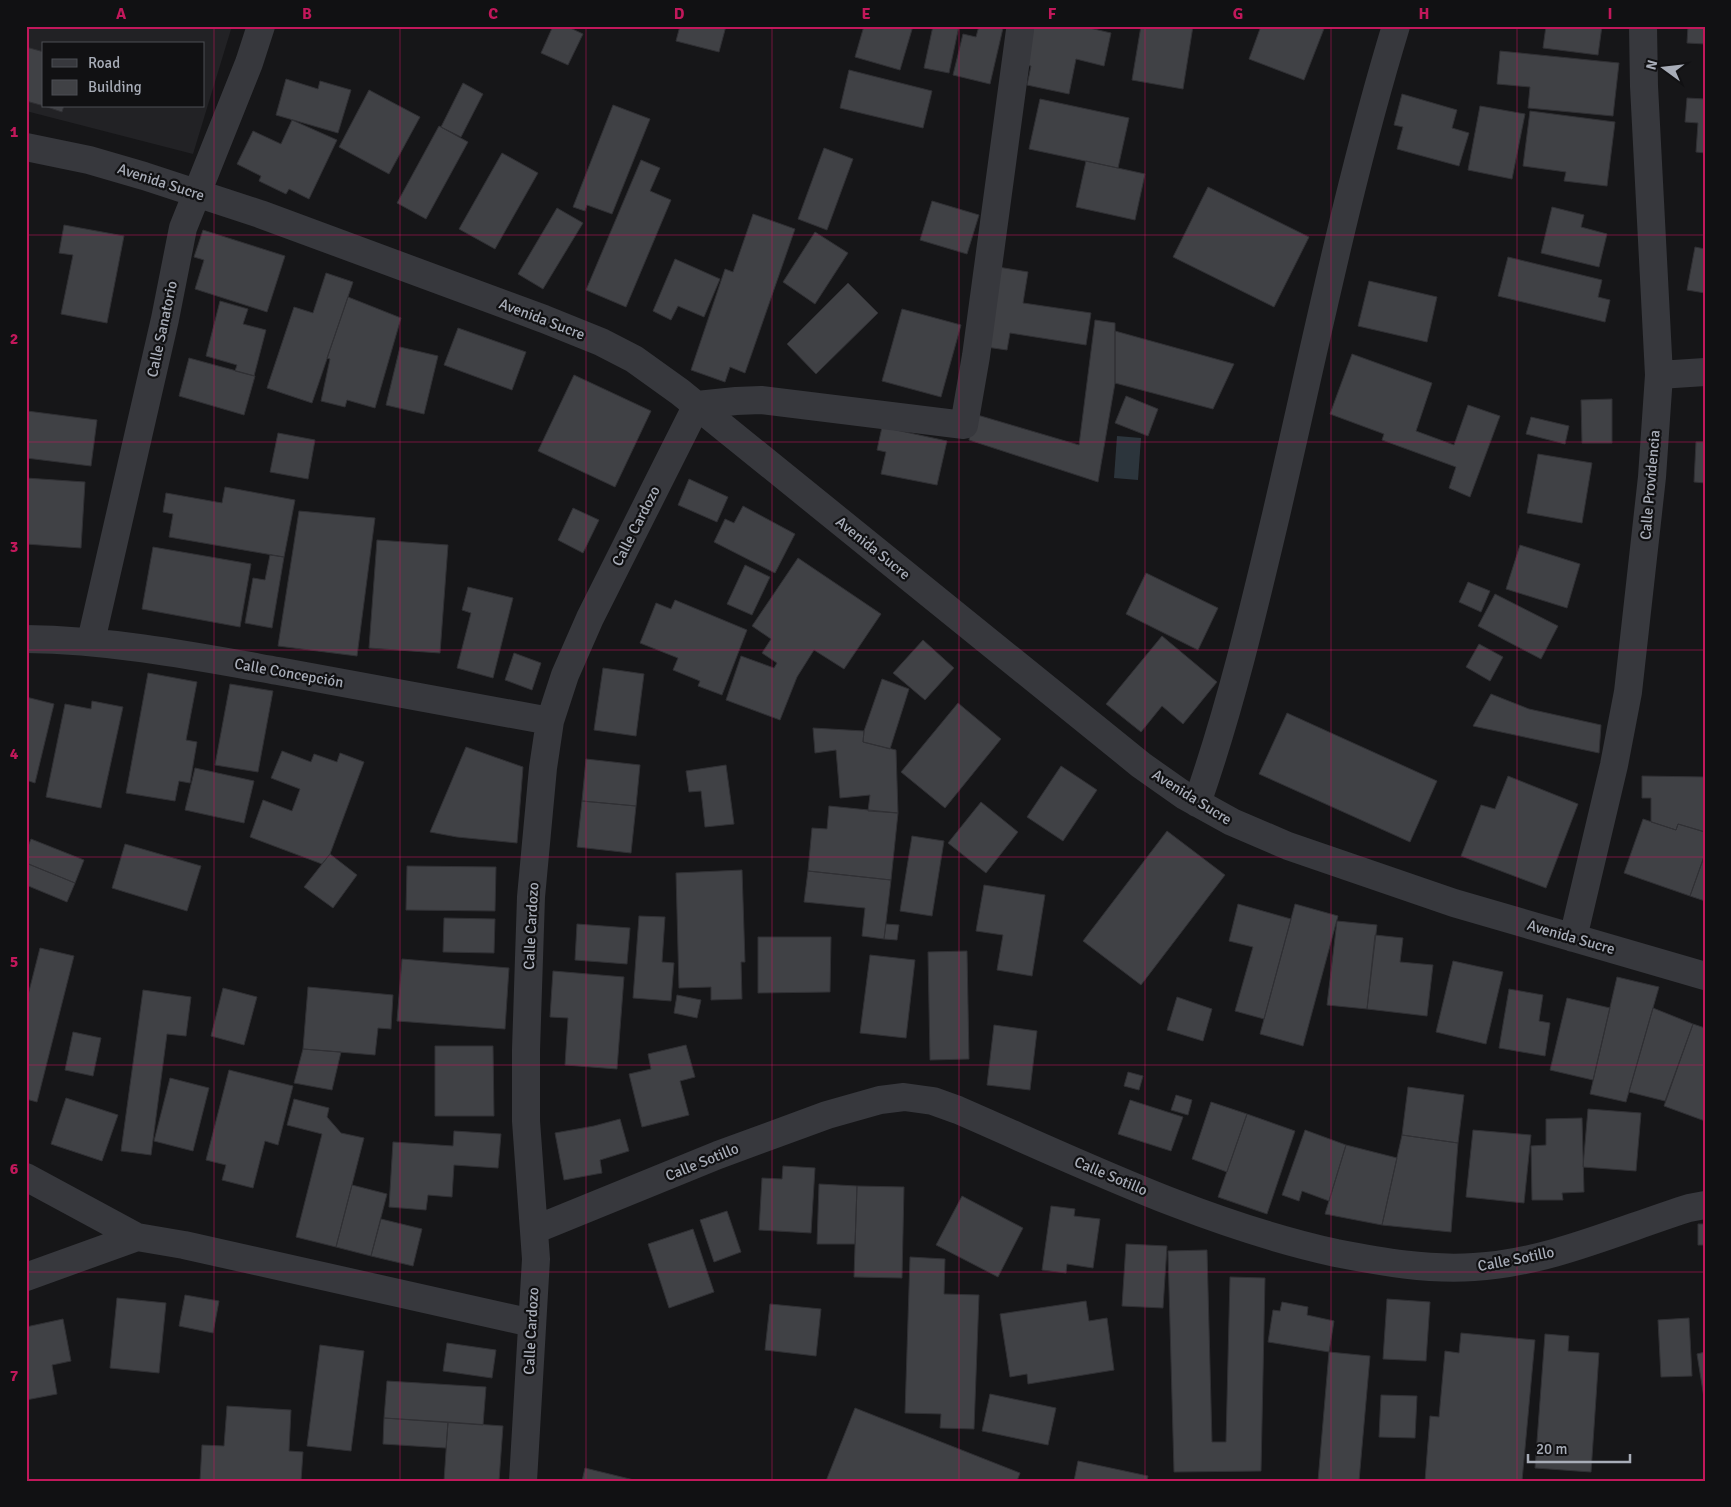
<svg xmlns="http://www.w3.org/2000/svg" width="1731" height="1507" font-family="Signika,sans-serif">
  <rect width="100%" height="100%" fill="#161618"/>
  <path fill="#222225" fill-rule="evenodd" d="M 26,26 L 232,26 L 193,154 L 26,111 ZM 44,44 L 204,44 L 204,106 L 44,106 Z"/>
  <path fill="#2c353c" d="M 1117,436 L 1141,438 L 1138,480 L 1114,478 Z"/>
  <path fill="#404145" stroke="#303034" d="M 553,26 L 566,26 L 583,34 L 568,65 L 541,53 Z
    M 680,26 L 726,26 L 719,52 L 676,41 Z
    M 864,26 L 913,26 L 900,70 L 855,57 Z
    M 933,26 L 959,26 L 949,73 L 924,68 Z
    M 979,26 L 1003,28 L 990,84 L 953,75 L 963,34 L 976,37 Z
    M 1028,26 L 1081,26 L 1111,33 L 1104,66 L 1076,59 L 1069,94 L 1027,85 L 1031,66 L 1020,64 Z
    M 1141,26 L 1193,26 L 1183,89 L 1132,80 Z
    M 1261,26 L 1325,26 L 1304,80 L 1249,59 Z
    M 1546,26 L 1602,26 L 1598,55 L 1543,48 Z
    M 1688,26 L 1705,26 L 1705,44 L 1687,43 Z
    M 26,47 L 44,52 L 44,106 L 26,101 Z
    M 1500,51 L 1619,63 L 1613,116 L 1528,108 L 1530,87 L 1497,84 Z
    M 849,70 L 932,91 L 923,128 L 840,108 Z
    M 286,79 L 318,89 L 320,81 L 351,90 L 338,133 L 276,115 Z
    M 463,83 L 483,94 L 461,137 L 441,127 Z
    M 369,90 L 420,117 L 389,174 L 339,147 Z
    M 1402,94 L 1457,110 L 1452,128 L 1469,133 L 1459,166 L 1397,149 L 1403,127 L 1394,125 Z
    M 1687,98 L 1705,99 L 1705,153 L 1696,152 L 1698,123 L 1685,122 Z
    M 1040,99 L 1129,118 L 1118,168 L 1029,149 Z
    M 613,105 L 650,119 L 612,214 L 587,205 L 585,211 L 573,207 Z
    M 44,106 L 64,106 L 62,112 Z
    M 1480,106 L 1525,114 L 1512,179 L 1468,170 Z
    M 1530,111 L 1615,122 L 1607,186 L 1564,181 L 1566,172 L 1523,166 Z
    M 292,120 L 337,140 L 309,199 L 289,189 L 286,194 L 259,181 L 261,176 L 237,164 L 253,131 L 281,144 Z
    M 439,126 L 468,142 L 426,219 L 397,203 Z
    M 824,148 L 853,159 L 827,230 L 798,219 Z
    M 502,153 L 538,173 L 495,249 L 459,229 Z
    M 641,160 L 660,168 L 650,191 L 671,200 L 626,307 L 586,290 Z
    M 1086,161 L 1145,174 L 1135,220 L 1076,207 Z
    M 1208,187 L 1309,237 L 1274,307 L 1173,257 Z
    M 932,201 L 979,215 L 967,254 L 920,240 Z
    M 1552,207 L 1584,215 L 1581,227 L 1607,234 L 1599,267 L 1541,253 Z
    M 557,208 L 583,223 L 543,289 L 518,274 Z
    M 753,214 L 795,229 L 745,373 L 730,367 L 725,382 L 691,370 L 725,269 L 733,272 Z
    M 64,225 L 124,236 L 107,323 L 61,314 L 73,255 L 59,253 Z
    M 203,230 L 285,256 L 267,312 L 195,289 L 204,260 L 194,257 Z
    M 815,232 L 848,253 L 815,304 L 783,282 Z
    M 1695,247 L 1705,249 L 1705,293 L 1687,290 Z
    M 1508,257 L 1602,280 L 1598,297 L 1610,300 L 1605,322 L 1498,296 Z
    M 675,259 L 720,279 L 704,317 L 678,306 L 671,320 L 653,311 Z
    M 998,267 L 1028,272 L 1023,303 L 1091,313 L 1086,345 L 1010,333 L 1007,350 L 986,347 Z
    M 326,273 L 353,282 L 312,403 L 267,388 L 294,307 L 313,313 Z
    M 1369,281 L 1437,297 L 1427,342 L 1358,326 Z
    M 848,283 L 878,313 L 816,374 L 787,344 Z
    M 348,297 L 401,318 L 375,408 L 347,400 L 345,407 L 321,401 L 330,359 L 327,358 Z
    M 220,301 L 248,309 L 243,324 L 266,330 L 254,376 L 235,371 L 237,365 L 206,356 Z
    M 902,309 L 961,325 L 941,397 L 882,381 Z
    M 1095,320 L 1115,323 L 1115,383 L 1098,482 L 969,440 L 974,414 L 1079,445 Z
    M 458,328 L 526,352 L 512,390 L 444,365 Z
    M 1115,331 L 1234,364 L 1213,409 L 1115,383 Z
    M 400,347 L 438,356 L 424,414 L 386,405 Z
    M 1352,354 L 1432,383 L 1416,431 L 1454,445 L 1468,405 L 1500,416 L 1470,497 L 1449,488 L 1456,467 L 1382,440 L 1384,434 L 1330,414 Z
    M 189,358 L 255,376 L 244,415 L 179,396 Z
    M 574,375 L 651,411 L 615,487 L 538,451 Z
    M 1126,396 L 1158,409 L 1148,436 L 1115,423 Z
    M 1612,399 L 1612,443 L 1582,443 L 1581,400 Z
    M 27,411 L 97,420 L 91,466 L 26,458 Z
    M 1531,417 L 1569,426 L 1565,444 L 1526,434 Z
    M 882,427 L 947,441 L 937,485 L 881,474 L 886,452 L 877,450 Z
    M 278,433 L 315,440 L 308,479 L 270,472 Z
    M 1696,442 L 1705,442 L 1705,483 L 1694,482 Z
    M 1538,454 L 1592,463 L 1582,523 L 1527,513 Z
    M 26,478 L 85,482 L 81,548 L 26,544 Z
    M 689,479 L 728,497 L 717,522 L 678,505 Z
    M 225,487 L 295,500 L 284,557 L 169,537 L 173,514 L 163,512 L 166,493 L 222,503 Z
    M 743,506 L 795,534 L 775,573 L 714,542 L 725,519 L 734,523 Z
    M 573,508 L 599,520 L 583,553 L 558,540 Z
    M 299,511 L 375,518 L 357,656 L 278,646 Z
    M 377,540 L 448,545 L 440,653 L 369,648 Z
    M 1520,545 L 1580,564 L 1567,608 L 1506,589 Z
    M 153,547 L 251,564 L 240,627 L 142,609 Z
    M 270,555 L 284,557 L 272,628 L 245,623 L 253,578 L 265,580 Z
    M 798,558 L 881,614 L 844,669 L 814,650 L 797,677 L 780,720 L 726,700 L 741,656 L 774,668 L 777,663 L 762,653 L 771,639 L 752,626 Z
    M 745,565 L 770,577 L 752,615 L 727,604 Z
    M 1146,573 L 1218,608 L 1198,650 L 1126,614 Z
    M 1468,582 L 1490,591 L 1481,612 L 1459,602 Z
    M 468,587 L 513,598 L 493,678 L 457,668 L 471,613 L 462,610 Z
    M 1495,594 L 1558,626 L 1541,659 L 1478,626 Z
    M 675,600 L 747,630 L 722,695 L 698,686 L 700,681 L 673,670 L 678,658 L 640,643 L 656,603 L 671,609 Z
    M 1162,636 L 1217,682 L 1183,724 L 1162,706 L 1141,732 L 1106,704 Z
    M 923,640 L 954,668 L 925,700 L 893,673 Z
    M 1479,644 L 1503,657 L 1490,681 L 1466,667 Z
    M 514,653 L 541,663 L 532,690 L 505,680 Z
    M 603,668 L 644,674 L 636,736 L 594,730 Z
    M 148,673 L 197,682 L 186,740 L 197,742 L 190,783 L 179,781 L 175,801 L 126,793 Z
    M 882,679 L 909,689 L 890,749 L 863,742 L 864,731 Z
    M 230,684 L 273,691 L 258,772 L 215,765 Z
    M 1491,694 L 1529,709 L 1601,725 L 1599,753 L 1473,726 Z
    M 26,697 L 54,704 L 35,783 L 26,780 Z
    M 92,701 L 123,707 L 101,808 L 46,797 L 65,704 L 91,709 Z
    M 958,703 L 1001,739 L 945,808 L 901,772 Z
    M 1287,713 L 1437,781 L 1410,842 L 1259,774 Z
    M 813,728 L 864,731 L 863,742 L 896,750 L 898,813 L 868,811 L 870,795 L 840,798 L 836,750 L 815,753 Z
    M 466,747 L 523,767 L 517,843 L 457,837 L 430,832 Z
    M 282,751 L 311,762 L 314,754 L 337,762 L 340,753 L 364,762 L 330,854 L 322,864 L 250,837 L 263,800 L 292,811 L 300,789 L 271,778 Z
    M 586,759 L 640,765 L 636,806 L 582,801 Z
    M 726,765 L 734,824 L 705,827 L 701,791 L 689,792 L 686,771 Z
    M 1061,766 L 1097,790 L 1063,841 L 1027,817 Z
    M 195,768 L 254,781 L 244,823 L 185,810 Z
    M 1508,776 L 1578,804 L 1546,888 L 1461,856 L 1481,805 L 1495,809 Z
    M 1642,776 L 1705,777 L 1705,832 L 1678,824 L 1676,830 L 1651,822 L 1651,798 L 1642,798 Z
    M 582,801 L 636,806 L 631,853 L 577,847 Z
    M 981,802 L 1018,832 L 986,873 L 948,843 Z
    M 829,806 L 898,813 L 891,880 L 808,871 L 812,828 L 827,829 Z
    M 1643,819 L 1676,830 L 1678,824 L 1705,832 L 1705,854 L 1690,896 L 1624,873 Z
    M 1167,831 L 1225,875 L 1141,985 L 1083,941 Z
    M 912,836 L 944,841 L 932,916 L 900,911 Z
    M 31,839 L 84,860 L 75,883 L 26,863 L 26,851 Z
    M 125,844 L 201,866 L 187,911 L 112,888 Z
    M 330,854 L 357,875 L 333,908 L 304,887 Z
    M 1705,854 L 1705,901 L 1690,896 Z
    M 26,863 L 75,883 L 67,902 L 26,885 Z
    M 407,866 L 496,867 L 495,911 L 406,910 Z
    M 742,870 L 745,962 L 741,962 L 742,999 L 711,1000 L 711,987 L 679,988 L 676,873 Z
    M 808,871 L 891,880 L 884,939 L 862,936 L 865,908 L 804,902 Z
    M 984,885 L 1045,895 L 1032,976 L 997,970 L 1003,935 L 976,931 Z
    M 1238,904 L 1291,919 L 1264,1019 L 1235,1011 L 1253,947 L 1229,941 Z
    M 1295,904 L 1338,916 L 1303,1046 L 1260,1034 Z
    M 639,916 L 665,917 L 662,962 L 674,963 L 671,1001 L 633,998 Z
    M 444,918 L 495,919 L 494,953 L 443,952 Z
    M 1337,921 L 1377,925 L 1367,1009 L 1327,1005 Z
    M 577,924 L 630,928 L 627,964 L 575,960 Z
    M 886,924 L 899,925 L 897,940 L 884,939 Z
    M 1375,935 L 1403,938 L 1400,962 L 1433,965 L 1427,1016 L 1367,1009 Z
    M 758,937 L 831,937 L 830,992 L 758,993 Z
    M 40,948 L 74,956 L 37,1102 L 26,1099 L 26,1003 Z
    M 967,951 L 969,1059 L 930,1060 L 928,952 Z
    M 870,955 L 915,960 L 906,1038 L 860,1033 Z
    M 402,959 L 509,968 L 505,1029 L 397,1021 Z
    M 1453,961 L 1503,972 L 1486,1044 L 1436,1032 Z
    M 553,971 L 624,977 L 617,1069 L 565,1065 L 568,1018 L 550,1017 Z
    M 1617,977 L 1659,987 L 1626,1102 L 1590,1094 Z
    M 308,987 L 393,995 L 391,1029 L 378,1028 L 375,1055 L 303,1049 Z
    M 223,988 L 257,997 L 244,1045 L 211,1036 Z
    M 1509,989 L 1543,995 L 1539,1021 L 1550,1023 L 1545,1056 L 1499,1048 Z
    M 143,990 L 191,997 L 186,1036 L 167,1034 L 151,1155 L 121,1151 Z
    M 677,995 L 701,1000 L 697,1018 L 674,1013 Z
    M 1177,997 L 1212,1009 L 1203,1041 L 1167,1030 Z
    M 1567,998 L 1610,1008 L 1593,1080 L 1550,1070 Z
    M 1653,1008 L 1693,1024 L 1665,1101 L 1629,1092 Z
    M 1693,1024 L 1705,1028 L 1705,1121 L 1664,1106 Z
    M 994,1025 L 1037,1031 L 1030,1090 L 987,1085 Z
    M 73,1032 L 101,1038 L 93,1076 L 65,1070 Z
    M 686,1045 L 695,1077 L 680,1081 L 689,1115 L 642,1127 L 629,1074 L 651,1069 L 648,1054 Z
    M 435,1046 L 493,1046 L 494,1116 L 435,1116 Z
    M 303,1049 L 341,1052 L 332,1090 L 294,1083 Z
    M 229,1070 L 293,1086 L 278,1145 L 265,1141 L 253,1188 L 222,1180 L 226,1165 L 206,1160 Z
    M 1128,1072 L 1143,1076 L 1139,1090 L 1124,1086 Z
    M 170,1078 L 209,1088 L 193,1151 L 154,1141 Z
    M 1408,1087 L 1464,1095 L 1458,1143 L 1402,1135 Z
    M 1176,1095 L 1192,1100 L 1188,1115 L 1171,1110 Z
    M 66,1098 L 118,1115 L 102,1161 L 51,1144 Z
    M 294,1099 L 329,1108 L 327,1117 L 341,1133 L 364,1138 L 336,1247 L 296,1237 L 322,1134 L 287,1125 Z
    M 1130,1100 L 1183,1117 L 1171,1151 L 1118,1134 Z
    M 1211,1102 L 1247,1114 L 1227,1172 L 1192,1159 Z
    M 1588,1109 L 1641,1113 L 1636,1171 L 1583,1167 Z
    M 1247,1114 L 1295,1131 L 1267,1214 L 1218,1197 Z
    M 1582,1118 L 1584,1192 L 1562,1193 L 1563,1200 L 1532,1200 L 1531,1146 L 1546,1145 L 1546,1119 Z
    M 620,1119 L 629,1151 L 600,1160 L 602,1173 L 564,1180 L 555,1133 L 594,1126 Z
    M 1305,1130 L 1346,1145 L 1329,1201 L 1302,1191 L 1299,1201 L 1282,1195 Z
    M 1473,1130 L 1531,1135 L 1524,1203 L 1466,1197 Z
    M 454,1131 L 501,1134 L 498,1168 L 454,1165 L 452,1197 L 428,1195 L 426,1210 L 389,1207 L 393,1142 L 453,1146 Z
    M 1402,1135 L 1458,1143 L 1451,1232 L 1382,1225 Z
    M 1346,1145 L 1397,1158 L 1382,1225 L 1325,1214 Z
    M 783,1166 L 815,1168 L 811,1233 L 759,1230 L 762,1178 L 782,1179 Z
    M 819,1184 L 857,1186 L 855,1244 L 817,1244 Z
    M 352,1185 L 387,1194 L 371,1256 L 336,1247 Z
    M 857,1186 L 904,1187 L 902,1278 L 854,1277 Z
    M 962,1196 L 1023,1228 L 998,1277 L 936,1245 Z
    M 1051,1206 L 1075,1209 L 1074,1216 L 1100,1219 L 1093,1268 L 1067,1264 L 1066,1273 L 1042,1270 Z
    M 727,1211 L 741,1252 L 714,1262 L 700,1220 Z
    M 381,1219 L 422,1229 L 413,1266 L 371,1256 Z
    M 1698,1224 L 1705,1224 L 1705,1245 L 1698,1245 Z
    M 693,1229 L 714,1292 L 669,1308 L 648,1244 Z
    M 1126,1244 L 1167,1246 L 1163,1308 L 1122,1306 Z
    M 1207,1250 L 1212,1442 L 1226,1442 L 1230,1277 L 1265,1278 L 1261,1471 L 1174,1472 L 1168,1251 Z
    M 910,1257 L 945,1259 L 944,1294 L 979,1295 L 974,1429 L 940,1428 L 941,1414 L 905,1413 Z
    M 185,1295 L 219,1301 L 213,1333 L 179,1326 Z
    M 117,1298 L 166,1303 L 159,1373 L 110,1368 Z
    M 1387,1299 L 1430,1302 L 1426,1361 L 1383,1359 Z
    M 1086,1301 L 1089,1321 L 1107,1318 L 1114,1370 L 1028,1384 L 1027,1374 L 1010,1377 L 1000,1314 Z
    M 1282,1302 L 1308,1307 L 1307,1315 L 1334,1321 L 1329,1352 L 1268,1342 L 1273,1310 L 1280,1311 Z
    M 770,1304 L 821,1309 L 816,1356 L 765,1350 Z
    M 1689,1318 L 1692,1376 L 1661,1377 L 1658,1320 Z
    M 63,1319 L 71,1361 L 52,1365 L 57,1394 L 26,1400 L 26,1327 Z
    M 1461,1333 L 1535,1340 L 1522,1481 L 1425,1481 L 1430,1416 L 1439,1417 L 1445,1351 L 1459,1353 Z
    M 1545,1334 L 1569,1336 L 1568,1351 L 1599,1353 L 1591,1472 L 1535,1468 Z
    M 447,1343 L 496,1350 L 492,1378 L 443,1371 Z
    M 320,1345 L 364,1351 L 351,1451 L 307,1446 Z
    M 1329,1352 L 1370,1356 L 1359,1481 L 1318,1481 Z
    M 1705,1352 L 1705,1404 L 1697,1354 Z
    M 387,1381 L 486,1387 L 483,1425 L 384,1418 Z
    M 990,1394 L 1056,1408 L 1048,1445 L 982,1431 Z
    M 1381,1395 L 1417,1396 L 1415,1438 L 1379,1437 Z
    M 227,1406 L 291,1410 L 289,1451 L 303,1452 L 301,1481 L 200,1481 L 202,1445 L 224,1446 Z
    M 855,1408 L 1020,1473 L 1017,1481 L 826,1481 Z
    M 384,1418 L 448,1422 L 446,1448 L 383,1444 Z
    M 448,1422 L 503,1426 L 499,1481 L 444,1481 Z
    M 1078,1461 L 1148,1476 L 1147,1481 L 1074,1481 Z
    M 585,1468 L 638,1481 L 582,1481 Z"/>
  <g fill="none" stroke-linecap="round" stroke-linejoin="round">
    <path stroke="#37383d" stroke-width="28" d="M 26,147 L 89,160 L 144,176 L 260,214 L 544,319 L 601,342 L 634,359 L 680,392 L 1141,765 L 1185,796 L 1232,822 L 1288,846 L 1454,903 L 1705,976
      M 1659,375 L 1705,372
      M 26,639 C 112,640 194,656 278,671 C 369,688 460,705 550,721
      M 91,641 L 165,319 L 183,228 L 249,63 L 261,26
      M 1197,803 C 1230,709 1253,612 1276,515 C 1314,352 1347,187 1396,26
      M 1573,938 L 1614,765 L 1628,692 L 1652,477 L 1659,375 L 1644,86 L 1643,26
      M 26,1177 L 137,1237 L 184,1245 L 532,1323
      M 534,1230 L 718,1155 L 827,1115 L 880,1100 L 904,1097 L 933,1101 L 958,1110 C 1082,1164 1204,1224 1336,1253 C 1382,1262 1427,1270 1474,1267 C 1548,1263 1619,1230 1689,1208 L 1705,1205
      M 26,1277 L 137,1237
      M 523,1481 L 536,1259 L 526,1121 L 526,1050 L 531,897 L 543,768 L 550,721 L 565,675 L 590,618 L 697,405 L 736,401 L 761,400 L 964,425 L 976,356 L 1020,30"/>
  </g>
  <path fill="none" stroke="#c2185b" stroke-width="1" stroke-opacity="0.55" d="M 214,26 L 214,1481M 400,26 L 400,1481M 586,26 L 586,1481M 772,26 L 772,1481M 959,26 L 959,1481M 1145,26 L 1145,1481M 1331,26 L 1331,1481M 1517,26 L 1517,1481M 26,235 L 1705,235M 26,442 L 1705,442M 26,650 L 1705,650M 26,857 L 1705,857M 26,1065 L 1705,1065M 26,1272 L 1705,1272"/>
  <g text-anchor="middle" stroke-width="4.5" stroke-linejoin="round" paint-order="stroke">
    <g font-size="15" fill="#a8adb8" stroke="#111113">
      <text transform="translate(161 182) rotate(18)" y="5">Avenida Sucre</text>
      <text transform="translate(542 319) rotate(21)" y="5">Avenida Sucre</text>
      <text transform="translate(162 329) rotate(-78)" y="5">Calle Sanatorio</text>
      <text transform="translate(1650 485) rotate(-85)" y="5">Calle Providencia</text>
      <text transform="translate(636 526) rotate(-63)" y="5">Calle Cardozo</text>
      <text transform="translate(873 548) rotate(39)" y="5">Avenida Sucre</text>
      <text transform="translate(289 673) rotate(10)" y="5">Calle Concepción</text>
      <text transform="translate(1192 797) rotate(32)" y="5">Avenida Sucre</text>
      <text transform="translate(531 926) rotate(-87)" y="5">Calle Cardozo</text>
      <text transform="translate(1571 937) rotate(16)" y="5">Avenida Sucre</text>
      <text transform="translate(702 1162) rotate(-22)" y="5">Calle Sotillo</text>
      <text transform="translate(1111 1176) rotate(23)" y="5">Calle Sotillo</text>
      <text transform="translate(1516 1259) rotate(-11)" y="5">Calle Sotillo</text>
      <text transform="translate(531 1331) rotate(-87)" y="5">Calle Cardozo</text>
    </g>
  </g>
  <rect width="1731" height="1507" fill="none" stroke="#111113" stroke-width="55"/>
  <rect x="42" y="42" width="162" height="65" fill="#111113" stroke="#4d4f55"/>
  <rect x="52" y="59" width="25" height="8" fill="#37383d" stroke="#4d4f55"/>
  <text x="88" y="68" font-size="15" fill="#a8adb8">Road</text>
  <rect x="52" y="80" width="25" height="15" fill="#404145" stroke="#4d4f55"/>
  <text x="88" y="92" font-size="15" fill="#a8adb8">Building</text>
  <g transform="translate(1664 68) rotate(285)" stroke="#111113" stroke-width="4" paint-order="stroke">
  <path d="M0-4L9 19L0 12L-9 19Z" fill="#a8adb8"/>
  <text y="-8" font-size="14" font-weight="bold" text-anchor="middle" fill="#a8adb8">N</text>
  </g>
  <path d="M1528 1454v8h102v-8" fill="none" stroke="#a8adb8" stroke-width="2.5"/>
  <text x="1536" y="1454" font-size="15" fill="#a8adb8" stroke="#111113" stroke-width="4" paint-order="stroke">20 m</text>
  <rect x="28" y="28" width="1676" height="1452" fill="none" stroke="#c2185b" stroke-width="2"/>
  <g font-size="16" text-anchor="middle" font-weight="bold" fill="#c2185b">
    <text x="121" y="19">A</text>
    <text x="307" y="19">B</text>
    <text x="493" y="19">C</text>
    <text x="679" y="19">D</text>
    <text x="866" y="19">E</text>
    <text x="1052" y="19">F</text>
    <text x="1238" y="19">G</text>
    <text x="1424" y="19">H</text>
    <text x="1610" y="19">I</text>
    <text x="14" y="137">1</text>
    <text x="14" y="344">2</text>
    <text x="14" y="552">3</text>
    <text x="14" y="759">4</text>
    <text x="14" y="967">5</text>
    <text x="14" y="1174">6</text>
    <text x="14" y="1381">7</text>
  </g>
</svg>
